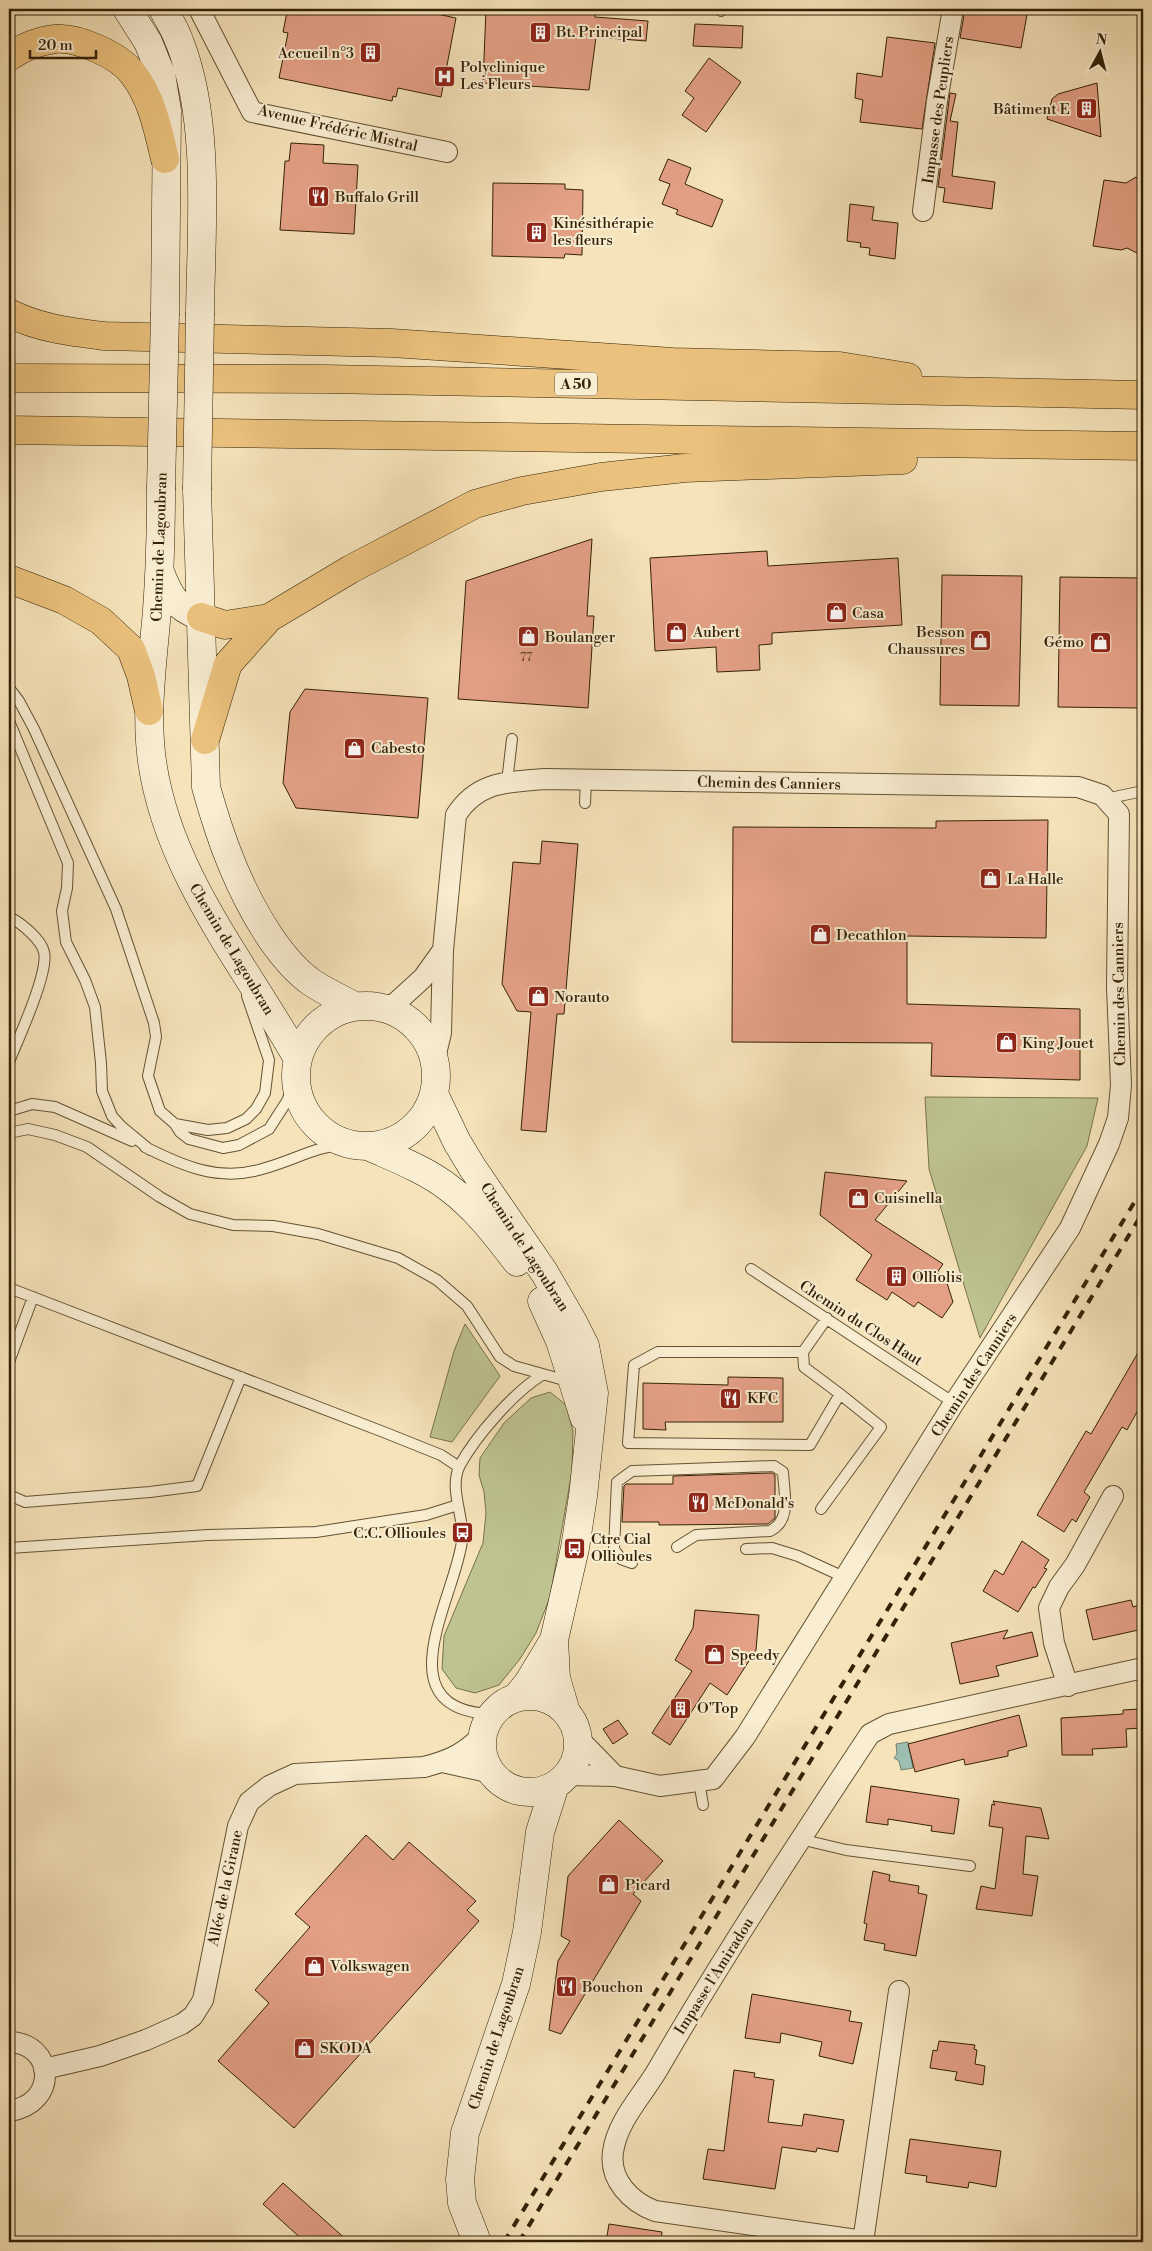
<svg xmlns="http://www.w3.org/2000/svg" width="1152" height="2251" font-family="'Libre Bodoni',serif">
  <rect width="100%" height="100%" fill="#f6e3ba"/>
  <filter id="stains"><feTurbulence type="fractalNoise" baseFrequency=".004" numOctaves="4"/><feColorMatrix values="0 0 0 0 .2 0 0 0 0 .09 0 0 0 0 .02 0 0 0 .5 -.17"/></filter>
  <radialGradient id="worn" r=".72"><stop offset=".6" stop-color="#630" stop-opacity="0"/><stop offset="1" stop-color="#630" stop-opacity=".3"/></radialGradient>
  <path fill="#bec38f" stroke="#78724a" d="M 925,1097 L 1098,1098 L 1087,1146 L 980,1338 L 929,1169 Z
    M 465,1324 L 500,1376 L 452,1442 L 430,1437 L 454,1351 Z
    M 550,1392 L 566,1405 L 573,1431 L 572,1471 L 550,1597 L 536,1633 L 520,1659 L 499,1685 L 475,1693 L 456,1688 L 442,1669 L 444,1636 L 483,1543 L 486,1513 L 484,1492 L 479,1475 L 480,1458 L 504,1423 L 531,1398 Z"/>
  <path fill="#9dbeb2" stroke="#737f6c" d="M 908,1742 L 913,1768 L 901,1770 L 899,1761 L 894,1758 L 897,1754 L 896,1744 Z"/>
  <path fill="#e4a085" stroke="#332104" d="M 300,9 L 413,9 L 456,18 L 441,97 L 398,88 L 396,97 L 393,96 L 392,101 L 279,78 L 288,33 L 283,32 L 287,12 L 299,15 Z
    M 486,9 L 595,9 L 595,17 L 648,21 L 646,41 L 596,37 L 589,90 L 483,83 Z
    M 965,9 L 1028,9 L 1021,48 L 960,38 Z
    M 695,24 L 743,26 L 742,48 L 693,46 Z
    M 887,37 L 935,43 L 922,129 L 860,122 L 863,100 L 855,98 L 857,73 L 882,77 Z
    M 709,58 L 741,82 L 706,132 L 682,115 L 694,98 L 685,91 Z
    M 1097,83 L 1101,137 L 1047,119 L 1052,99 L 1058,94 Z
    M 950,93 L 956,94 L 950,121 L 958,122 L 952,176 L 995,182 L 992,209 L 943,202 L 945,188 L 938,187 Z
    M 291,143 L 324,145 L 323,163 L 358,165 L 354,234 L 280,230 L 285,161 L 289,161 Z
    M 668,159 L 691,168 L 685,184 L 723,200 L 712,227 L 676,214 L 678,210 L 662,204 L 670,184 L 659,180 Z
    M 1136,177 L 1143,185 L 1143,256 L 1127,248 L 1121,250 L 1093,246 L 1104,180 L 1126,183 Z
    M 493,183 L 565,184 L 565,189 L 583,190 L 582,255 L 565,254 L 564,258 L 492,256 Z
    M 850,204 L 874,207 L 872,220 L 898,223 L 895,259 L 869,255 L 870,248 L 860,247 L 861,243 L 847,241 Z
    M 592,539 L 587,616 L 594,616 L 588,708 L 458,699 L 466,581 Z
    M 767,551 L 768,566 L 898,558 L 902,625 L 772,633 L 772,644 L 759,645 L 760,670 L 717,672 L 716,647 L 655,651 L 650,558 Z
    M 942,575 L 1022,576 L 1019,706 L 940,705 Z
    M 1060,577 L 1141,578 L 1139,708 L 1058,707 Z
    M 305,689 L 428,698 L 418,818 L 296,808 L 283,783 L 290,712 Z
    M 1048,820 L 1046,938 L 907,936 L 907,1004 L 1080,1009 L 1080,1080 L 931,1076 L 932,1043 L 732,1042 L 733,827 L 936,828 L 936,821 Z
    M 542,841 L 578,844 L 564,1014 L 557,1014 L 546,1132 L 521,1130 L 531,1012 L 517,1011 L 502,984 L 513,862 L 540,864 Z
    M 825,1172 L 907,1181 L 875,1220 L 943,1264 L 937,1273 L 946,1280 L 953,1302 L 942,1318 L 918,1302 L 914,1307 L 892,1292 L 887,1300 L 856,1280 L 872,1255 L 820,1215 Z
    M 1143,1344 L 1143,1401 L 1127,1430 L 1122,1427 L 1084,1492 L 1090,1497 L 1076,1522 L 1072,1519 L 1064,1532 L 1037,1515 L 1086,1431 L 1091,1434 Z
    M 728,1377 L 783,1378 L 783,1422 L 665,1422 L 666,1430 L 643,1429 L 643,1383 L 728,1385 Z
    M 772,1473 L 775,1475 L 775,1518 L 768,1524 L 659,1525 L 659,1522 L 622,1522 L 624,1486 L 626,1484 L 673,1484 L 673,1476 Z
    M 1022,1541 L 1049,1560 L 1044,1568 L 1047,1569 L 1035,1588 L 1033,1587 L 1018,1612 L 983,1591 L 995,1570 L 1003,1575 Z
    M 1131,1600 L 1133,1607 L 1143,1604 L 1143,1629 L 1093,1640 L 1086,1610 Z
    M 695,1610 L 759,1615 L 756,1650 L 727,1695 L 710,1683 L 670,1745 L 652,1733 L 692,1671 L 675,1660 L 693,1628 Z
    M 1008,1630 L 1003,1639 L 1032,1632 L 1038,1656 L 996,1666 L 999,1676 L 960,1684 L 951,1643 Z
    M 1140,1709 L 1141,1728 L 1126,1729 L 1127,1747 L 1092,1749 L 1093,1755 L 1062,1755 L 1061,1718 L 1123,1714 L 1123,1710 Z
    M 1019,1715 L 1027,1746 L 1008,1751 L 1008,1756 L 965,1765 L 964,1759 L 915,1772 L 908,1744 Z
    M 618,1720 L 628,1734 L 613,1744 L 603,1729 Z
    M 871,1786 L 959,1799 L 954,1834 L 931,1831 L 932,1826 L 888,1819 L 888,1825 L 866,1822 Z
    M 993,1801 L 1041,1808 L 1049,1839 L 1026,1836 L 1023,1874 L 1038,1876 L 1032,1916 L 976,1909 L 981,1886 L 995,1889 L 1003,1828 L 989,1826 L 992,1804 L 995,1805 Z
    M 619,1820 L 663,1861 L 633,1894 L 641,1901 L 561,2034 L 549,2030 L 558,1961 L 570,1941 L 561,1936 L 568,1876 Z
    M 366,1835 L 393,1860 L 409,1842 L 476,1901 L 467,1910 L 479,1921 L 294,2128 L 218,2061 L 269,2003 L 255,1990 L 310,1927 L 295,1914 Z
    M 873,1871 L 890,1875 L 889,1881 L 919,1886 L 918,1893 L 927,1895 L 916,1956 L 884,1950 L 885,1944 L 864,1940 L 867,1924 L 864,1923 Z
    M 752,1994 L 851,2011 L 849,2021 L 862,2023 L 853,2064 L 819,2056 L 822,2042 L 781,2033 L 780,2043 L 745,2038 Z
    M 939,2041 L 975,2045 L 974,2049 L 977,2050 L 975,2064 L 985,2066 L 983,2085 L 955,2080 L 957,2072 L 930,2068 L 933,2050 L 937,2051 Z
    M 734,2070 L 755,2073 L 754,2077 L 774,2080 L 768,2122 L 802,2126 L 804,2114 L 844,2120 L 838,2152 L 817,2148 L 816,2152 L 782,2147 L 775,2189 L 703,2179 L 708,2149 L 724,2151 Z
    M 910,2139 L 1001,2151 L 996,2187 L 969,2182 L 968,2188 L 926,2182 L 927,2176 L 905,2173 Z
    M 283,2183 L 349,2242 L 305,2242 L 263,2204 Z
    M 609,2224 L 662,2232 L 661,2242 L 606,2242 Z"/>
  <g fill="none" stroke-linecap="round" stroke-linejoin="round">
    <defs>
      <path id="service" d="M 721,11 L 722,9
        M 9,688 L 19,701 L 34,729 L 116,909 L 154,1023 L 156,1037 L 148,1076 L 160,1111 L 175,1124 L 180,1132 L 189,1139 L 223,1148 L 239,1145 L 269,1129 L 287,1101 L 296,1079
        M 9,721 L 68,863 L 67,888 L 62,911 L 66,942 L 85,980 L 95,1007 L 101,1063 L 102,1091 L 112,1116 L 121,1126 L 150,1150
        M 507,782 L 512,739
        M 1105,799 L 1143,791
        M 585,803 L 586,779
        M 9,917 C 20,922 41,939 44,952 C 49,973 18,1039 9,1062
        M 9,1111 L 32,1104 L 55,1107 L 132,1141
        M 175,1124 L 208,1130 L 227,1128 L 246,1119 L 256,1109 L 265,1093 L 269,1060 L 247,996
        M 9,1133 L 28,1129 L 55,1135 L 87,1147 L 160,1197 L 190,1214 L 233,1225 L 273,1226 L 318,1234 L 398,1258 L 437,1280 L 467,1306 L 500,1357 L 514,1366 L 571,1382
        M 145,1147 C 183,1166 219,1182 262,1169 C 293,1161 313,1147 346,1144
        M 751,1269 L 954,1403
        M 9,1288 L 386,1433 L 441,1455 L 459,1467
        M 803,1352 L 658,1352 L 634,1365 L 628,1443 L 810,1445 L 840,1394 L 804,1367 L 803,1352 L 827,1318
        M 9,1362 L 33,1297
        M 9,1495 L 25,1502 L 150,1492 L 197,1486 L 241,1377
        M 821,1509 L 881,1427 L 840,1394
        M 9,1548 L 208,1535 L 316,1532 L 426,1515 L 458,1505
        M 746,1549 L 772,1548 L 798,1556 L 846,1578
        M 632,1563 L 621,1559 L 614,1549 L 617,1482 L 632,1471 L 774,1466 L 783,1472 C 784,1494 792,1520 770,1531 L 696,1535 L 677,1547
        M 493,1714 C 382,1711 455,1598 462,1541 C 465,1517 448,1489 460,1465 C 476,1436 513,1393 542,1375
        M 699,1781 L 703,1805
        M 800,1839 L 846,1850 L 970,1866"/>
      <path id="minor" d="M 199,9 L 252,112 L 447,152
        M 923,211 L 937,101 L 953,9
        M 389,1009 L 423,978 L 443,950
        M 435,1058 L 441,1033 L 443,950 L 456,815 C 478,781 508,782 545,779 L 1078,787 L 1102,795 L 1119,814 L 1117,987 L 1121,1085 L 1118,1118 L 1109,1144 L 1070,1228 L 954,1403 L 745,1737 L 713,1779 L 660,1786 L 615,1776 L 567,1775
        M 1068,1686 L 1054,1643 L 1049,1608 L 1059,1587 L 1075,1565 L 1113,1496
        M 578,1738 L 615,1776
        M 442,1762 L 492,1773
        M 9,2042 C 55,2043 59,2104 9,2111
        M 44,2069 L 100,2056 L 146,2040 L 182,2024 L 193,2016 L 203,2000 L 238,1826 L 249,1802 L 269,1786 L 295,1774 L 424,1767 C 451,1760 463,1754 483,1735
        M 864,2241 L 655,2211 C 631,2202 609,2180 613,2152 C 617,2121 643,2095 658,2069 C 724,1955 797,1844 870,1734 L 889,1724 L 1143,1668
        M 863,2242 L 899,1991"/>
      <path id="secondary" d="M 127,9 L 148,42 L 161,74 L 167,110 L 165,313
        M 163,9 C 169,20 176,31 180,43 C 211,123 201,229 200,313
        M 161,489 C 161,529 160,570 157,610 C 153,660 145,711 152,761 C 168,874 244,963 298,1059
        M 197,489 L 206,787 C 221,841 239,890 270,937 C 281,953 294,970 311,982 C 324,991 340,998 354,1006
        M 160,572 C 170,598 175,606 201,617
        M296 1076a70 70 0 1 1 140 0a70 70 0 1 1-140 0Z
        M 435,1096 L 457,1142 L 472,1167 L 544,1272 L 573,1322 L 585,1346 L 594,1393 L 583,1496 L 575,1548 L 554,1640 L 528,1683 L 516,1698
        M 370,1147 C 397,1159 426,1170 449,1188 C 476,1208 497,1236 517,1262
        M 542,1301 L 560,1341 L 584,1417
        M 554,1640 L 556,1678 L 566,1712
        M482 1744a48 48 0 1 1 96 0a48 48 0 1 1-96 0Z
        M 477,2242 L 462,2203 L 460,2179 L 465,2133 L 516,1984 L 527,1932 L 540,1832 L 555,1785"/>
      <path id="motorway" d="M 9,57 C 23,47 38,41 55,39 C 78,37 119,55 133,74 C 152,98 158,130 165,159
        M 9,313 C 38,328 71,332 104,336 L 392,343 L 673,362 L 840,366 L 908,377
        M 9,378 L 325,379 L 1143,395
        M 9,430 L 1143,446
        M 9,579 L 64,600 L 101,621 L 131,649 L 141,676 L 149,711
        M 201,617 L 225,625 L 269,618
        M 205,740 L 228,664 L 269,618 L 351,569 L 475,504 L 522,491 L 601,477 L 685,468 L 903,460"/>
    </defs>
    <use href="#service" stroke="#645232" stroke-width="12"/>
    <use href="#minor" stroke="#645232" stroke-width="22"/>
    <use href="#secondary" stroke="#332104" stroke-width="29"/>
    <use href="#motorway" stroke="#332104" stroke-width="29"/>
    <use href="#service" stroke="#f9edd2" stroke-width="10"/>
    <use href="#minor" stroke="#f9edd2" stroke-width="20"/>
    <use href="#secondary" stroke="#f9edd2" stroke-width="28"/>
    <use href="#motorway" stroke="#ebc27d" stroke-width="28"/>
    <path stroke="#332104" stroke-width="4" stroke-dasharray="9 9" stroke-linecap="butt" d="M 504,2242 L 1143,1188
      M 519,2242 L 1143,1212"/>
    <defs>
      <path id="secondary-bridge" d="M 161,489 L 165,313
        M 197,489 L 200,313"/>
    </defs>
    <use href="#secondary-bridge" stroke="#332104" stroke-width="29" stroke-linecap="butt"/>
    <use href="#secondary-bridge" stroke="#f9edd2" stroke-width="28"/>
  </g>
  <defs>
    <symbol id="building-square" viewBox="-11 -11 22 22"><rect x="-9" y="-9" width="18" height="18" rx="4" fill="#8f2418" stroke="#f9edd2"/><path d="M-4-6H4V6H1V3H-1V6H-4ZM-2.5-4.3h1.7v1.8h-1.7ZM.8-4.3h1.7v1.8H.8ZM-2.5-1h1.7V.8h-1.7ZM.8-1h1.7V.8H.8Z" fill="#fff"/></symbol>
    <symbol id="hospital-square" viewBox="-11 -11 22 22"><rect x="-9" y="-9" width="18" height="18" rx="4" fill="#8f2418" stroke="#f9edd2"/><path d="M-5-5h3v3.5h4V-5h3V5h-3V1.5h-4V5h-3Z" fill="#fff"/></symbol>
    <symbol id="restaurant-square" viewBox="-11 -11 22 22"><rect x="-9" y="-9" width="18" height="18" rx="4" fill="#8f2418" stroke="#f9edd2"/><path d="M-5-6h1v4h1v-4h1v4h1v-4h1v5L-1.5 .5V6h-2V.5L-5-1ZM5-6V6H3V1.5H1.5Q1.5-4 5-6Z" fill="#fff"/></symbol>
    <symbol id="shop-square" viewBox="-11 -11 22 22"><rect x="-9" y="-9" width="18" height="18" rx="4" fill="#8f2418" stroke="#f9edd2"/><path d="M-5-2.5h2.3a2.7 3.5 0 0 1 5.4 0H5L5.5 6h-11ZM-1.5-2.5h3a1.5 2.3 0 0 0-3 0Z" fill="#fff"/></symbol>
    <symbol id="bus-square" viewBox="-11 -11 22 22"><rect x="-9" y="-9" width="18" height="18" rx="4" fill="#8f2418" stroke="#f9edd2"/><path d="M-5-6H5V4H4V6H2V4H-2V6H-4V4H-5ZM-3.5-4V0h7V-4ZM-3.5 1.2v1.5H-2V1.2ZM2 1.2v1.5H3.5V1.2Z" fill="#fff"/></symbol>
  </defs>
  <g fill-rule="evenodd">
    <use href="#building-square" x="528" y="20" width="25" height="25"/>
    <use href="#building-square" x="358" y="40" width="25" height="25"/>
    <use href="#hospital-square" x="432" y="64" width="25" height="25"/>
    <use href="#building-square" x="1074" y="96" width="25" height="25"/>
    <use href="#restaurant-square" x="306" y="184" width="25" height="25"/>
    <use href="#building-square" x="524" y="220" width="25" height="25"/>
    <use href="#shop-square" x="824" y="600" width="25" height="25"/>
    <use href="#shop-square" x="664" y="620" width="25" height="25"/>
    <use href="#shop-square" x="516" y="624" width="25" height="25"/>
    <use href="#shop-square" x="968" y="628" width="25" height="25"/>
    <use href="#shop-square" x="1088" y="630" width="25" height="25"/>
    <use href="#shop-square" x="342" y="736" width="25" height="25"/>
    <use href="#shop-square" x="978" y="866" width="25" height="25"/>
    <use href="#shop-square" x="808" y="922" width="25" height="25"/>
    <use href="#shop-square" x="526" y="984" width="25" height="25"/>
    <use href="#shop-square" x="994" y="1030" width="25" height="25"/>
    <use href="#shop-square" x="846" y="1186" width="25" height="25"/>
    <use href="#building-square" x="884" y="1264" width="25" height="25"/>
    <use href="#restaurant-square" x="718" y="1386" width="25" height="25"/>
    <use href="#restaurant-square" x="686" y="1490" width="25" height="25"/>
    <use href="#bus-square" x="450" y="1520" width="25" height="25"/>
    <use href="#bus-square" x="562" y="1536" width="25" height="25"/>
    <use href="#shop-square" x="702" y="1642" width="25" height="25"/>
    <use href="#building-square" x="668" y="1696" width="25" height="25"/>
    <use href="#shop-square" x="596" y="1872" width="25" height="25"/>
    <use href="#shop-square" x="302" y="1954" width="25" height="25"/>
    <use href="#restaurant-square" x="554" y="1974" width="25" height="25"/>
    <use href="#shop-square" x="292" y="2036" width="25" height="25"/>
  </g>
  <g text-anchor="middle" stroke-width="4" stroke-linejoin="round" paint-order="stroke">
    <g font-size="12" fill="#5f4124">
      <text x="526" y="661">77</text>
    </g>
    <rect fill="#f9edd2" stroke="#6e5e42" stroke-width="1" x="555" y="372.5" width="42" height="23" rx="4"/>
    <g font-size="14" font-weight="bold" fill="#332104">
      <text x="576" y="389">A 50</text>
    </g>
    <g font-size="15" fill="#332104" stroke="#f9edd2" text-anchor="start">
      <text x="556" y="37">Bt. Principal</text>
      <text x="354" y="58" text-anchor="end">Accueil n°3</text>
      <text x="460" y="72">Polyclinique<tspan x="460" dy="17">Les Fleurs</tspan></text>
      <text x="1070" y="114" text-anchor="end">Bâtiment E</text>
      <text x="335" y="202">Buffalo Grill</text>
      <text x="553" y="228">Kinésithérapie<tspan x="553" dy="17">les fleurs</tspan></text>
      <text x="852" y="618">Casa</text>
      <text x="693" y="637">Aubert</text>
      <text x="965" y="637" text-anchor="end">Besson<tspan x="965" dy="17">Chaussures</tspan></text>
      <text x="545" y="642">Boulanger</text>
      <text x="1084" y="647" text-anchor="end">Gémo</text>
      <text x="371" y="753">Cabesto</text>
      <text x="1007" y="884">La Halle</text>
      <text x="836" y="940">Decathlon</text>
      <text x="554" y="1002">Norauto</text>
      <text x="1022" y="1048">King Jouet</text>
      <text x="874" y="1203">Cuisinella</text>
      <text x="912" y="1282">Olliolis</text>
      <text x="747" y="1403">KFC</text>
      <text x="714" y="1508">McDonald's</text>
      <text x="446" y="1538" text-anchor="end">C.C. Ollioules</text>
      <text x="591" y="1544">Ctre Cial<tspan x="591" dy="17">Ollioules</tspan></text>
      <text x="731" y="1660">Speedy</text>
      <text x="697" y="1713">O'Top</text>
      <text x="625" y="1890">Picard</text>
      <text x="330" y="1971">Volkswagen</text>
      <text x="582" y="1992">Bouchon</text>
      <text x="320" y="2053">SKODA</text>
    </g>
    <g font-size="15" fill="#332104" stroke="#f9edd2">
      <text transform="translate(938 110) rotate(-82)" y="5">Impasse des Peupliers</text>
      <text transform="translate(338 128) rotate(13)" y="5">Avenue Frédéric Mistral</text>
      <text transform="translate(159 547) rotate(-88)" y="5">Chemin de Lagoubran</text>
      <text transform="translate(769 783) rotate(1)" y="5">Chemin des Canniers</text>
      <text transform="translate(232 949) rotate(59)" y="5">Chemin de Lagoubran</text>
      <text transform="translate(1119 994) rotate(-91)" y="5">Chemin des Canniers</text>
      <text transform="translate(525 1247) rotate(57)" y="5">Chemin de Lagoubran</text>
      <text transform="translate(861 1323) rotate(33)" y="5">Chemin du Clos Haut</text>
      <text transform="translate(974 1375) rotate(-57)" y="5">Chemin des Canniers</text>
      <text transform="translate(225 1888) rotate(-78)" y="5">Allée de la Girane</text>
      <text transform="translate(714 1976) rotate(-58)" y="5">Impasse l'Amiradou</text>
      <text transform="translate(496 2038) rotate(-72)" y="5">Chemin de Lagoubran</text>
    </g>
  </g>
  <rect width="1152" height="2251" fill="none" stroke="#f6e3ba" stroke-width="30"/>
  <rect x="10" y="10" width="1132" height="2231" fill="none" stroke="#332104" stroke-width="2.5"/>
  <rect x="15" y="15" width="1122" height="2221" fill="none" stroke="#332104"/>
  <g transform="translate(1100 52) rotate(7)" stroke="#f9edd2" stroke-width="4" paint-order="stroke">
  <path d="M0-4L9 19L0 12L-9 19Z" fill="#332104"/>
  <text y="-8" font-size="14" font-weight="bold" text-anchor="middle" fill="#332104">N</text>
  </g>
  <path d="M30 50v8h66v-8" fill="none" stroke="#332104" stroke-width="2.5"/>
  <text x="38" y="50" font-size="15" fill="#332104" stroke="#f9edd2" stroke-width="4" paint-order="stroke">20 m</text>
  <rect width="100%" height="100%" filter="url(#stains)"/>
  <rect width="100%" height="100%" fill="url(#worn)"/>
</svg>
